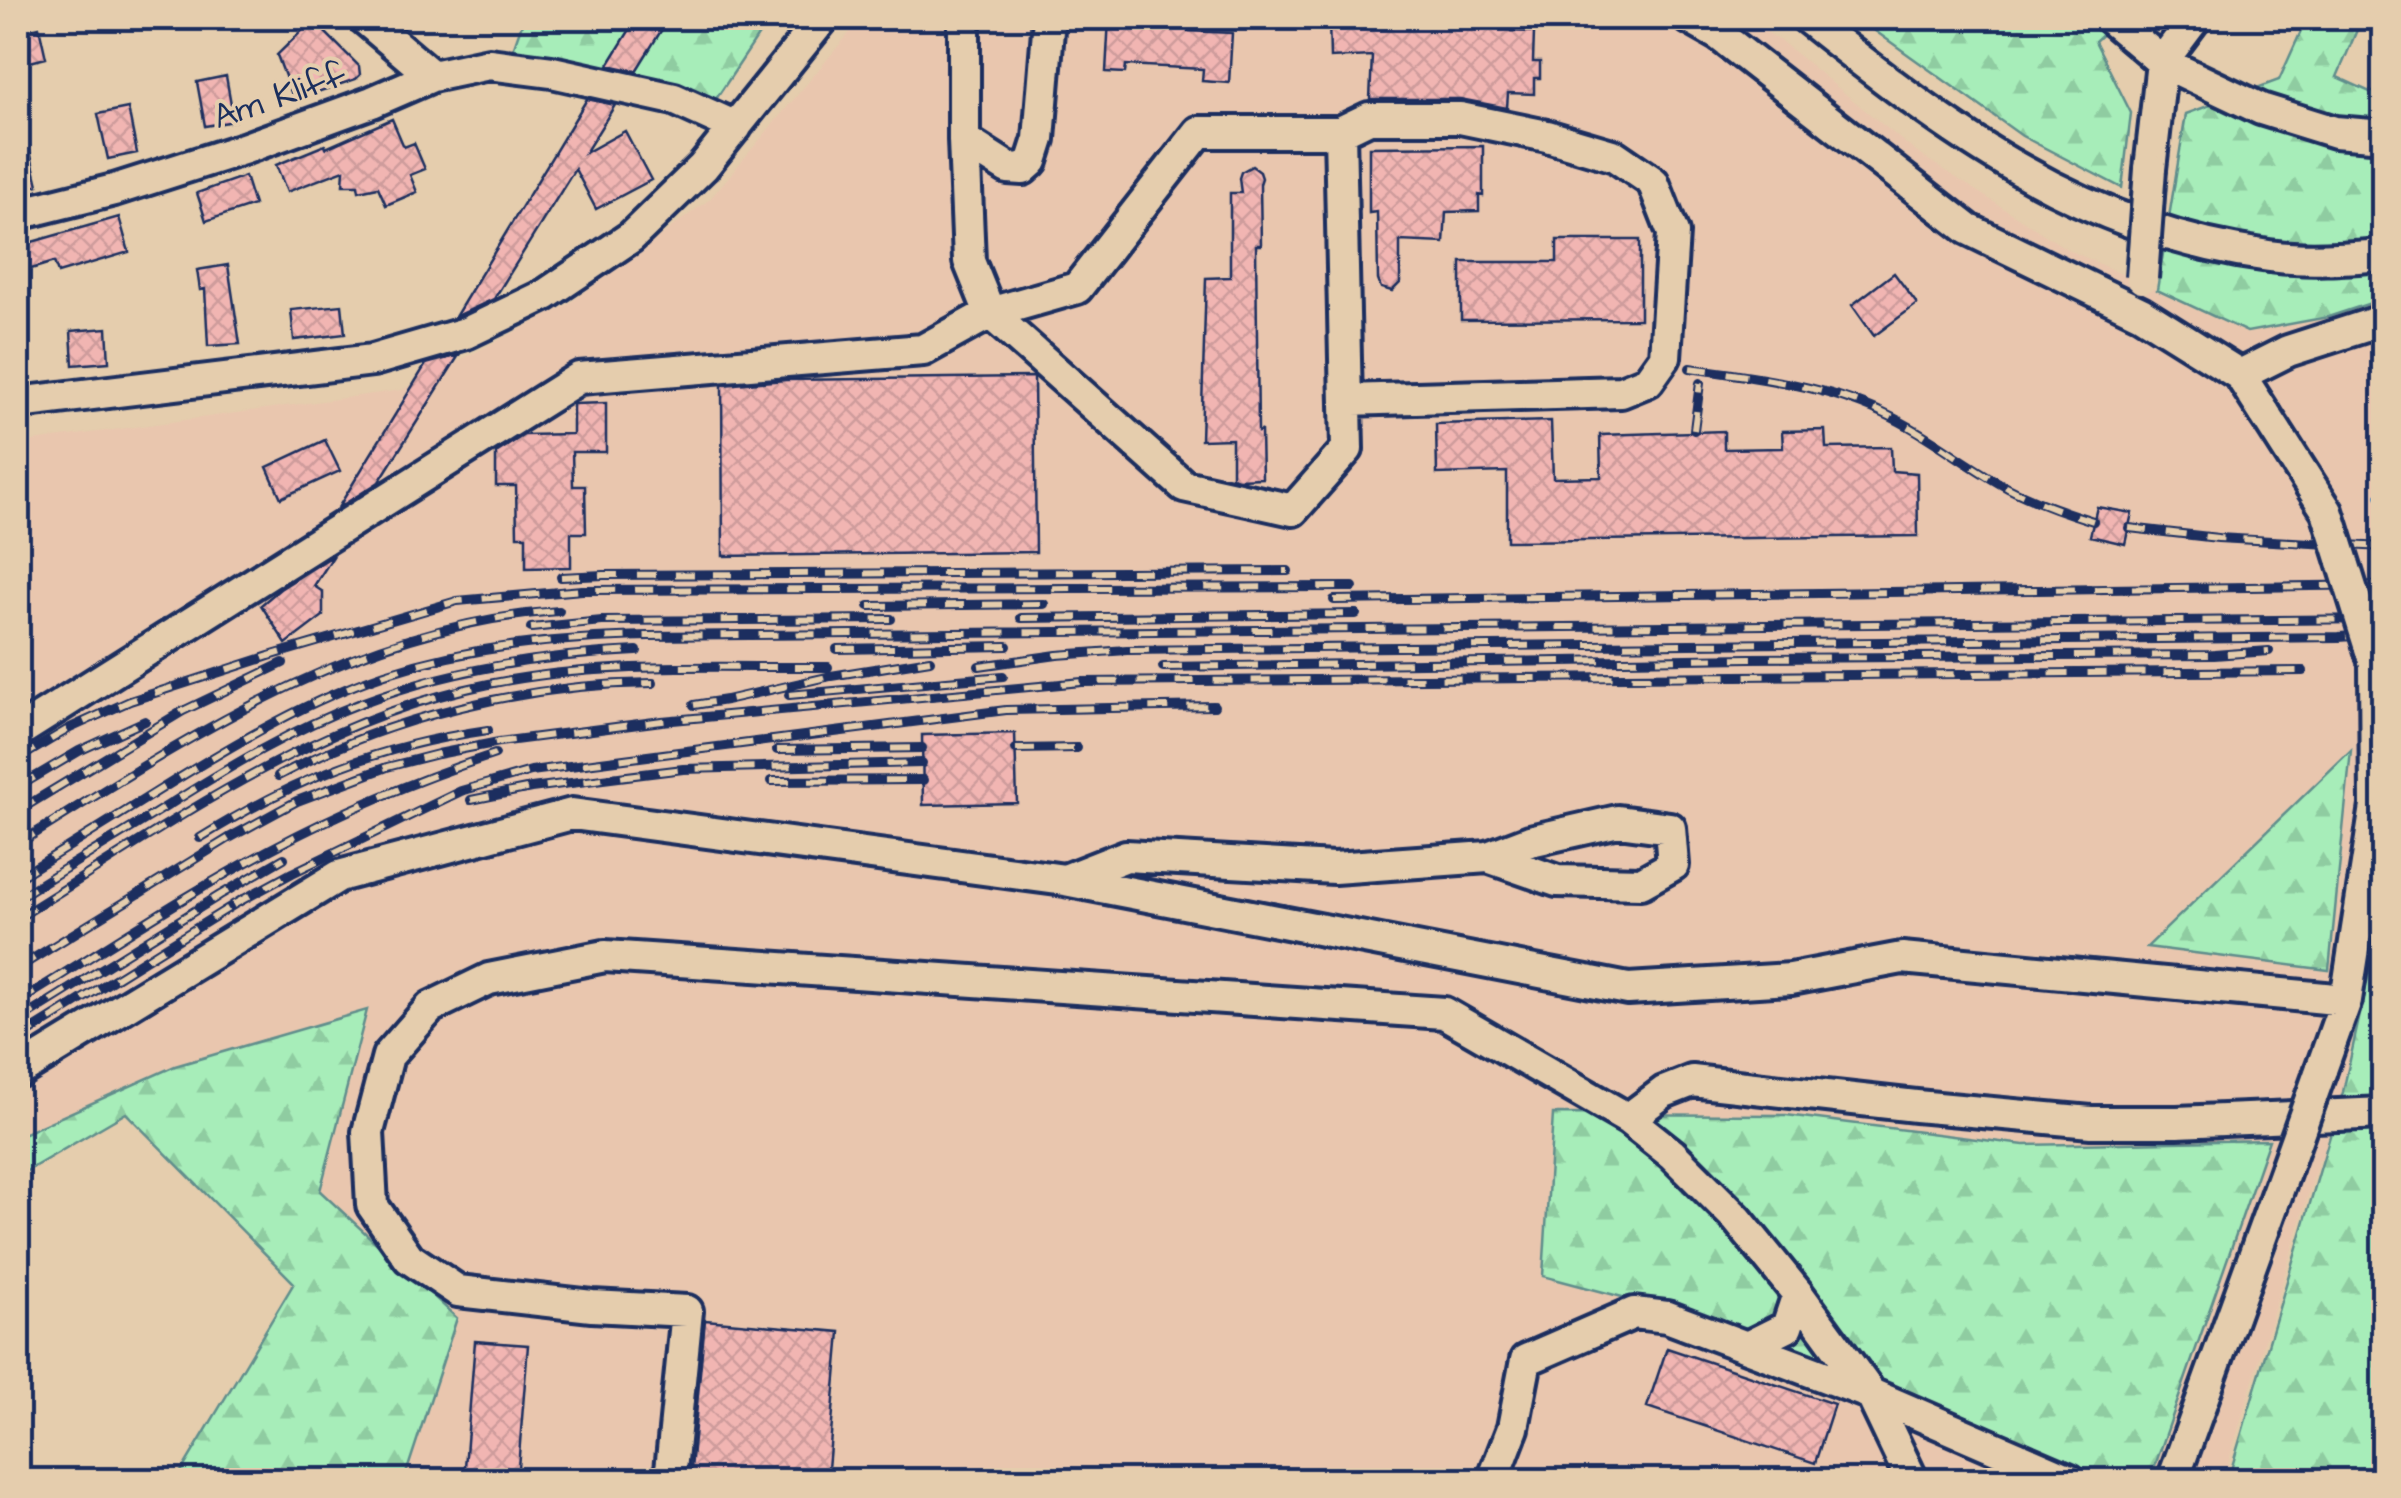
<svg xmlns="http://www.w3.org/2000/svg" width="2401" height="1498" font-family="'Architects Daughter',sans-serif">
  <defs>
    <pattern id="forest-firs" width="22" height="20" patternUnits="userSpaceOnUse" patternTransform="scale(2.5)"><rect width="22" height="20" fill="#a7edb9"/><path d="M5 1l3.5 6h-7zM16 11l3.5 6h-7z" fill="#8fcca1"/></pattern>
    <pattern id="building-cross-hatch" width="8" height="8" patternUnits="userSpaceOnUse" patternTransform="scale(2.5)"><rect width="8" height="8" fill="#f1b5b2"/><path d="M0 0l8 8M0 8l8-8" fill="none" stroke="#ce9c9c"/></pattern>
  </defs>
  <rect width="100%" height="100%" fill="#e5cdad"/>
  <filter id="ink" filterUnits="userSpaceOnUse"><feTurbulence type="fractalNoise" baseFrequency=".01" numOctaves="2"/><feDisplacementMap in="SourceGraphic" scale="20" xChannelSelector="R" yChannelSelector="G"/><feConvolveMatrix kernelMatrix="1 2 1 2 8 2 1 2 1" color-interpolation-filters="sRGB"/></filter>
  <g filter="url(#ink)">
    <path fill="#e9c6ae" d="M 862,18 L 1745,18 L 1782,42 L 1916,152 L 2067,249 L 2247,332 L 2328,317 L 2383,299 L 2383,1147 L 2319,1159 L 2223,1480 L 404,1480 L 457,1318 L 319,1191 L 175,1066 L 18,1136 L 18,443 L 402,390 L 567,305 L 710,199 Z"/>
    <path fill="url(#forest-firs)" stroke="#618e8c" stroke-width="2.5" d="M 524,18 L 770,18 L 716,99 L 512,52 Z
      M 1857,18 L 2120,18 L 2095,41 L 2131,113 L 2122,188 L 2022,136 Z
      M 2307,18 L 2362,18 L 2337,77 L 2370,92 L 2383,92 L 2383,299 L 2328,317 L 2247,332 L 2157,290 L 2186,114 L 2279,80 Z
      M 2351,750 L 2329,970 L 2147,947 Z
      M 2383,909 L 2383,1480 L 2228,1480 L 2343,1092 Z
      M 367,1010 L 320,1191 L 457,1318 L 404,1480 L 176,1480 L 294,1283 L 126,1113 L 18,1176 L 18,1136 L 175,1066 Z
      M 1553,1114 L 1786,1115 L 2024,1145 L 2269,1140 L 2150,1480 L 2051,1480 L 1660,1307 L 1543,1276 Z"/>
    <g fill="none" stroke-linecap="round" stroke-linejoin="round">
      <path stroke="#6491b9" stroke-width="6" d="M 2378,496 L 2384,495"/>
    </g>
    <path fill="url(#building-cross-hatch)" stroke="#1b2f5e" stroke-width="2.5" d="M 637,18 L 669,18 L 636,71 L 608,65 Z
      M 1109,18 L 1189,18 L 1188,31 L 1232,33 L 1229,83 L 1202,81 L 1203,69 L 1126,65 L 1125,73 L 1106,72 Z
      M 1329,18 L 1416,18 L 1416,21 L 1480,23 L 1479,27 L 1511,28 L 1511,31 L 1534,32 L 1533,62 L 1540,62 L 1540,78 L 1534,78 L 1534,94 L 1508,93 L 1507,108 L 1460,99 L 1370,99 L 1372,56 L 1330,58 Z
      M 313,20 L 359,66 L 360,75 L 356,79 L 294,100 L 277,55 Z
      M 39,27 L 46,58 L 18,65 L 18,32 Z
      M 226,76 L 234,121 L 205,126 L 197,82 Z
      M 587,99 L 615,105 L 585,153 L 625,131 L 651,180 L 596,209 L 575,169 L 494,299 L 455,317 Z
      M 128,108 L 137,153 L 108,159 L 98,114 Z
      M 392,119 L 404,147 L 414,143 L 425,169 L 410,175 L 417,192 L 386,205 L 378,187 L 359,191 L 358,185 L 343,185 L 344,170 L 287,192 L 276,165 L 325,145 L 326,148 Z
      M 18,126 L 24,126 L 38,185 L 18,190 Z
      M 1483,146 L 1483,196 L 1479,195 L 1479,211 L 1446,212 L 1444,243 L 1400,241 L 1400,283 L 1392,291 L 1381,288 L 1378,280 L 1377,212 L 1369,213 L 1369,147 Z
      M 1252,166 L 1260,172 L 1262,178 L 1260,184 L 1261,245 L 1256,245 L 1258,432 L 1261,431 L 1262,478 L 1238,479 L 1232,477 L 1232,439 L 1201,440 L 1206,278 L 1230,277 L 1230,193 L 1241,193 L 1239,178 L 1241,172 Z
      M 245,176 L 254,205 L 206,221 L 197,193 Z
      M 119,217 L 129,252 L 58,273 L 54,262 L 18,273 L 18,246 Z
      M 1557,240 L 1640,240 L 1640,319 L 1461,320 L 1461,262 L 1557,262 Z
      M 228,265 L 240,344 L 208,346 L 205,289 L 200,290 L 197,270 Z
      M 1894,273 L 1917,304 L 1874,336 L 1852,305 Z
      M 342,305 L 345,334 L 294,340 L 291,310 Z
      M 107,328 L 109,362 L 73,365 L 71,331 Z
      M 459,355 L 379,482 L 338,508 L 426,364 Z
      M 1034,377 L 1036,552 L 723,556 L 722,385 L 786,380 Z
      M 606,403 L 606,452 L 572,452 L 573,486 L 585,486 L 586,533 L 571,533 L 571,567 L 526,568 L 526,536 L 517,536 L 516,486 L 496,486 L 496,453 L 524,435 L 573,434 L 573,404 Z
      M 1551,421 L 1553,478 L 1601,477 L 1600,435 L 1724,431 L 1724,449 L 1783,448 L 1782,431 L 1825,430 L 1826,448 L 1891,447 L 1892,471 L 1917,473 L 1918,536 L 1507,541 L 1507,472 L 1437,474 L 1436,424 Z
      M 325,440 L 340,471 L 281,498 L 267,467 Z
      M 2097,507 L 2132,513 L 2125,544 L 2090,536 Z
      M 334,555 L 314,586 L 323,592 L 323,616 L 286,644 L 261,605 L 280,589 Z
      M 1015,733 L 1017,803 L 923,805 L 922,735 Z
      M 705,1320 L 840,1332 L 827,1480 L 690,1480 Z
      M 475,1341 L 528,1345 L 517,1480 L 464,1480 Z
      M 1667,1348 L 1834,1404 L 1815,1463 L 1647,1407 Z"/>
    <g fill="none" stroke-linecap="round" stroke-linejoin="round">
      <defs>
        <path id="minor" d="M 364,18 L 432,76
          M 1689,18 L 1719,35 L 1968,229 L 2141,313 L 2240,375 L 2265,414
          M 1807,18 C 1950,132 2081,231 2269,256 C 2306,261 2346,258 2384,255
          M 2110,18 L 2162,62 L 2261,109 L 2335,132 L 2384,136
          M 1340,132 L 1369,118 L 1460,118 L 1547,136 L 1615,156 L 1653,182 L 1673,233 L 1665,357 L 1648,381 L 1621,392 L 1346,400
          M 964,140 L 1008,168 L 1023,169 L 1032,161 L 1039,139 L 1049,18
          M 2150,169 L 2162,62 L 2195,18
          M 18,214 L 114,190 L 246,148 L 372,102 L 432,76 L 489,64 L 552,72 L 674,99 L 736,127
          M 2240,375 L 2288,351 L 2384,320
          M 18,403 L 373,360 L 466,333 L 545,295 L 631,237 L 703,167 L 823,18
          M 18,732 L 579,378 L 923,350 L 990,313 L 1077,288 L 1199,132 L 1340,132 L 1347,449 L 1293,510 L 1184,486 L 990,313 L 969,261 L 964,140 L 964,18
          M 1065,880 L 1126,856 L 1334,868 L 1488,857 L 1530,841 L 1618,821 L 1670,828 L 1673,865 L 1641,883 L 1557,881 L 1488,857
          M 2321,1070 L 2346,1000 L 2376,806
          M 18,1072 L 339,876 L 572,814 L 1065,880 L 1628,989 L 1791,979 L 1902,958 L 2346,1000
          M 1628,1119 L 1664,1092 L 1692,1081 L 1916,1106 L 2091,1122 L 2177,1122 L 2384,1113
          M 1798,1294 L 1871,1394 L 1912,1480
          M 670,1480 L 687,1311 L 592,1306 L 458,1291 L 409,1258 L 372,1205 L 368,1132 L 388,1056 L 431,1007 L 489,979 L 605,956 L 1444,1013 L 1628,1119 L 1672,1154 L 1737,1219 L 1798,1294 L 1787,1327 L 1747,1347
          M 1493,1480 L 1513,1428 L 1526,1360 L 1634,1313 L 1667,1317 L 1871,1394 L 2070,1480
          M 2173,1480 L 2286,1168"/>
      </defs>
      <use href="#minor" stroke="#1b2f5e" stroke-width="38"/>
      <use href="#minor" stroke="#e5cdad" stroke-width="30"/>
      <defs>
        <path id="rail" d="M 1690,368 C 1755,377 1823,385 1883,413 C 1927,433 1965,465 2008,488 C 2035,502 2064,512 2093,521
          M 1694,430 L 1700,383
          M 2129,528 L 2218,538 L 2384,547
          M 561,577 L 604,575 L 1288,571
          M 1334,600 L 2384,585
          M 869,606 L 1044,604
          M 1021,618 L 1356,614
          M 531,628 L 602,621 L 891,619
          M 837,649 L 1007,646
          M 979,666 L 1057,655 L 1127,650 L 2339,637 L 2384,634
          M 1163,667 L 1750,658 L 2214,655 L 2269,651
          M 789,695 L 1003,676
          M 694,705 L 726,700 L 831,676 L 930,660
          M 1016,749 L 1077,748
          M 777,750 L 922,748
          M 18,759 L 70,728 L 130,701 L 269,656 L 457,601 L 582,590 L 1353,587
          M 278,776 C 391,716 525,684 653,683
          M 771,781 L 923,780
          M 18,787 L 79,751 L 145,721
          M 471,800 L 531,788 L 683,769 L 922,763
          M 18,811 L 183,711 L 283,663
          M 200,838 C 295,779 377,746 488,730
          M 18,844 C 185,740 356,624 559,611
          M 18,878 C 70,846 122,813 174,781 C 241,740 309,700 385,674 C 471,646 559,638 649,636 L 2384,619
          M 18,898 C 67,867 117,837 167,806 C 229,767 292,729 361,703 C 450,669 542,655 637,651
          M 233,905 L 292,873 L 461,791 L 531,771 L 1006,710 L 1214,706
          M 18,918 C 167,826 313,719 489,684 C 600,661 716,668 828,667
          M 18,968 L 229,838 L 297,801 L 387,767 L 438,754 L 499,742 L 662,721 L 1082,682 L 2303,671
          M 18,1002 C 102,951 184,895 271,849 C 342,811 419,779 495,754
          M 18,1021 L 220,895 L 284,858
          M 18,1039 L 243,899"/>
      </defs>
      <use href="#rail" stroke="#1b2f5e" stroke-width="10"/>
      <use href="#rail" stroke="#e5cdad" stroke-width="6" stroke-dasharray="19" stroke-linecap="butt"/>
      <defs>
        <path id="minor-bridge" d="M 2142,278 L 2150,169
          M 2265,414 L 2327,511 L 2375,664 L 2376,806
          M 2286,1168 L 2321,1070"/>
      </defs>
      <use href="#minor-bridge" stroke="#1b2f5e" stroke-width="38" stroke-linecap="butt"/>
      <use href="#minor-bridge" stroke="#e5cdad" stroke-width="30"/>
    </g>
  </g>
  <g text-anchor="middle" stroke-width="8" stroke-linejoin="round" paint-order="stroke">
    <g font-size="35" fill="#1b2f5e" stroke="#e5cdad">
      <text transform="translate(279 95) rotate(-19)" y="12">Am Kliff</text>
    </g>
  </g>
  <rect width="2401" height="1498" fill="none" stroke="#e5cdad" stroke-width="60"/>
  <rect x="30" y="30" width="2341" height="1438" fill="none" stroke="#1b2f5e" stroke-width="4" filter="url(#ink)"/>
</svg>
